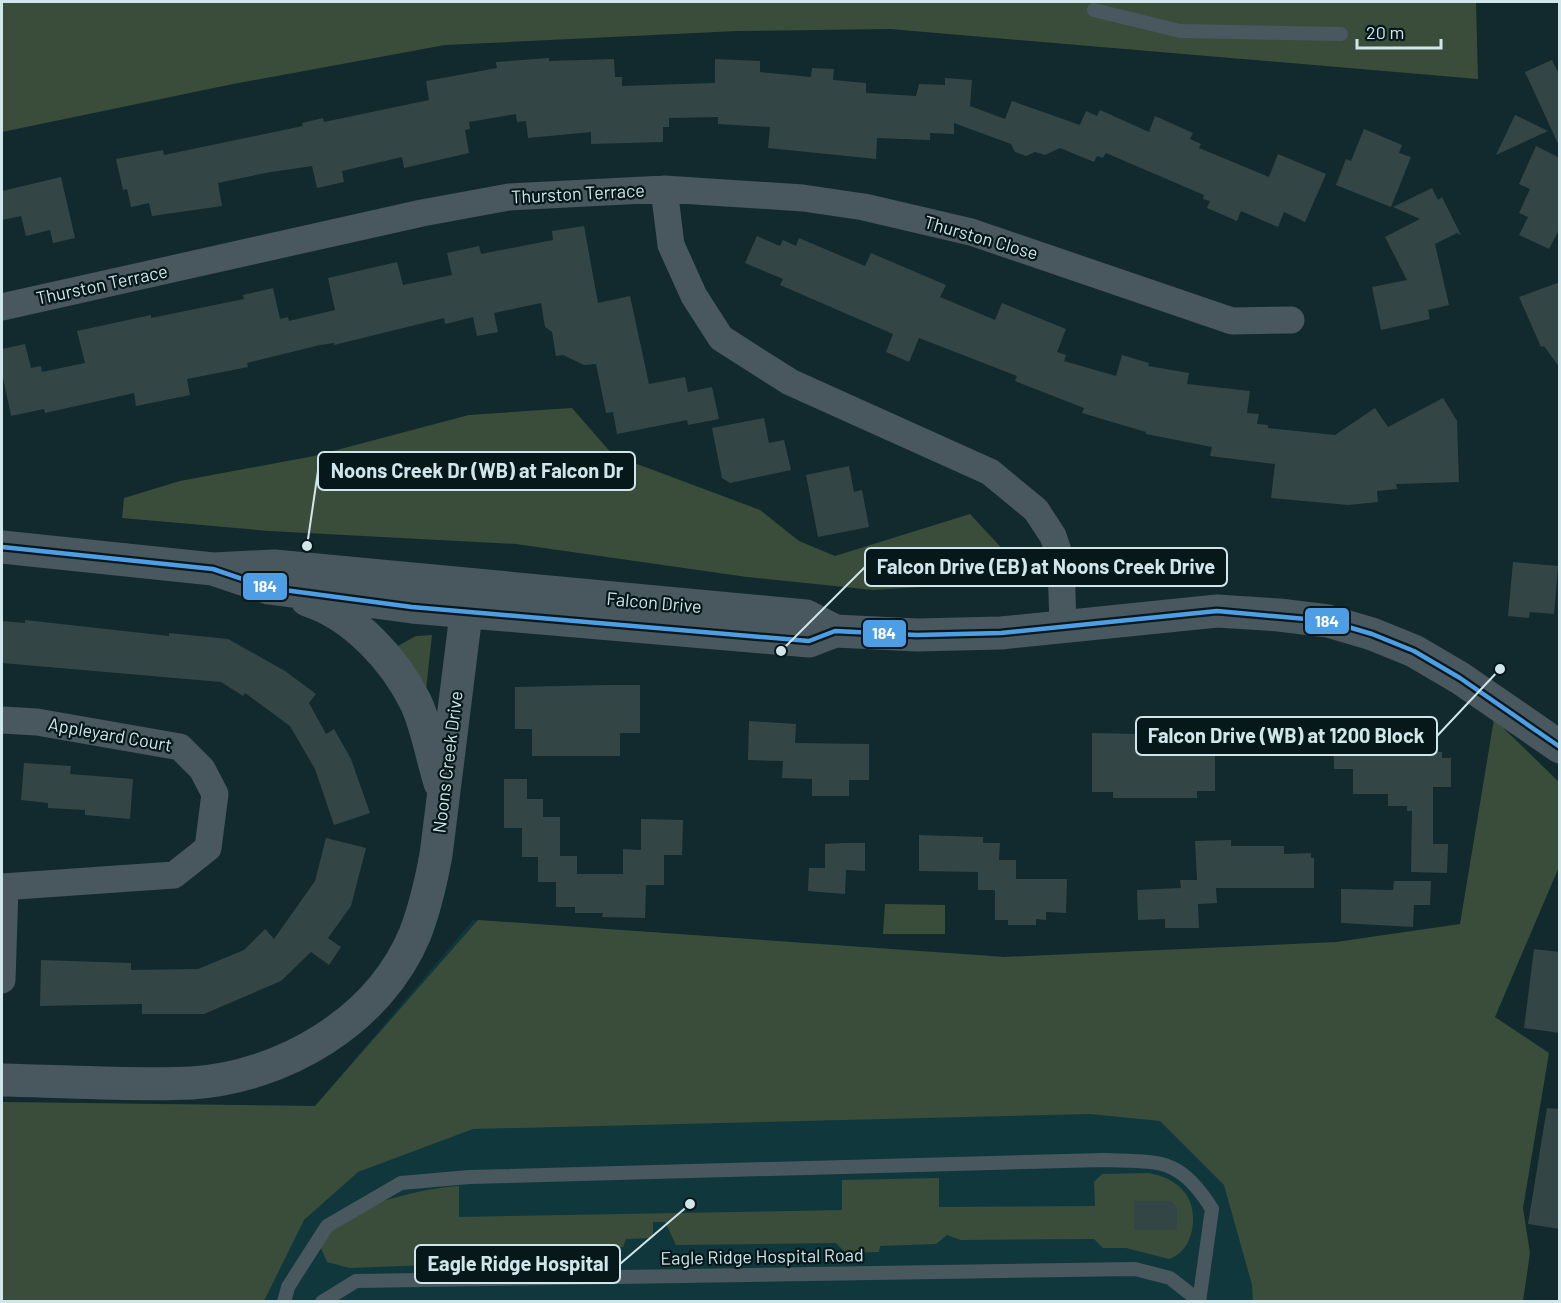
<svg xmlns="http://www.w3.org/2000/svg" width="1561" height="1303" font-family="Barlow,sans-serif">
  <rect width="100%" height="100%" fill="#122a2d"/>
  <path fill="#0f373c" d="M 473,920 L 1346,980 L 1394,1302 L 2,1302 L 2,1102 L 315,1106 Z"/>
  <path fill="#3a4d3a" d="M 2,2 L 1476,2 L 1478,79 L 890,29 L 737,31 L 445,45 L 233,84 L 2,132 Z
    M 572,408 L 613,455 L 760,510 L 799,541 L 835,556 L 970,514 L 1009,556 L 1004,582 L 873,590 L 747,577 L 516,544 L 269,531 L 122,518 L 124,498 L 180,481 L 314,456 L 469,415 Z
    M 432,635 L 426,690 L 396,647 L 416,636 Z
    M 1494,719 L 1559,782 L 1559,867 L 1495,1017 L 1549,1053 L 1523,1208 L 1530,1253 L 1523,1301 L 1253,1301 L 1252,1285 L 1224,1185 L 1160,1121 L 1090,1114 L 473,1129 L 358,1172 L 304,1220 L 264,1301 L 2,1302 L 2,1102 L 315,1106 L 478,920 L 1004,957 L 1336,942 L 1460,924 Z
    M 885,904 L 945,905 L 945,934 L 883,934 Z
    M 1148,1173 C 1162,1175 1176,1181 1185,1193 C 1200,1212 1194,1251 1169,1259 L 1126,1248 L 1103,1248 L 1094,1239 L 961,1240 L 947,1235 L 936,1244 L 880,1246 L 879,1252 L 846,1253 L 836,1243 L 676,1245 L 665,1222 L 653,1222 L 653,1238 L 626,1239 L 623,1247 L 465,1253 L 456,1264 L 350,1268 L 327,1262 L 320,1246 C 324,1240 328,1232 333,1226 C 358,1203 426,1188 459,1186 L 459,1217 L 842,1210 L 842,1180 L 939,1178 L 939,1207 L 1095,1206 L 1094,1182 L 1102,1174 Z"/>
  <path fill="#334645" d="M 549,58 L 549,61 L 614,59 L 615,77 L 622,77 L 622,86 L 715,83 L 715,59 L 760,61 L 760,72 L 811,77 L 812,68 L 834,69 L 833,80 L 866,83 L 866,93 L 916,96 L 919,84 L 945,85 L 945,78 L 972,80 L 970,106 L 1005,119 L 1012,101 L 1080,125 L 1086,111 L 1097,116 L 1100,110 L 1149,132 L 1155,116 L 1193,133 L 1190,139 L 1201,144 L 1199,148 L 1269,177 L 1278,154 L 1326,174 L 1305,222 L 1284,212 L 1278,227 L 1241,211 L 1237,221 L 1207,208 L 1210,201 L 1203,199 L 1204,195 L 1106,153 L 1103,158 L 1097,156 L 1094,162 L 1060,148 L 1045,155 L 1035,152 L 1026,156 L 1015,152 L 1011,144 L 954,123 L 954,134 L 930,133 L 930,140 L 877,138 L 876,159 L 768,148 L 770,127 L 718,124 L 718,117 L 669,118 L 669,127 L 663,127 L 663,142 L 591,144 L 591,132 L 528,138 L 526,121 L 517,122 L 516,114 L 469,122 L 470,129 L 465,130 L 469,153 L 404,168 L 402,157 L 342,171 L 344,182 L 317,188 L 312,166 L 265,173 L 218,183 L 222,206 L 152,216 L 149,203 L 131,207 L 127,189 L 123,190 L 116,159 L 163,150 L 164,155 L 303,126 L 302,123 L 323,118 L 324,122 L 429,100 L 426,81 L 497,68 L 496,62 Z
    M 1552,60 L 1560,76 L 1560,148 L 1525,72 Z
    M 1515,115 L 1548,131 L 1496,155 Z
    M 1364,129 L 1402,145 L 1399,153 L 1411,157 L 1391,207 L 1336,185 L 1346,159 L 1351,161 Z
    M 1536,146 L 1560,158 L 1560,228 L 1549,249 L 1519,235 L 1528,217 L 1519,213 L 1530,189 L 1519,184 Z
    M 61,177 L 75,238 L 53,243 L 50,230 L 26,236 L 21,216 L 2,220 L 2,191 Z
    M 1432,188 L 1438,200 L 1442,197 L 1461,235 L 1457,233 L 1435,244 L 1449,305 L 1428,310 L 1430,319 L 1381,330 L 1372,287 L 1407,280 L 1385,237 L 1420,219 L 1393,207 Z
    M 584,226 L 598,303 L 630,296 L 649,384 L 685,377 L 688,392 L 712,387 L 719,419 L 688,425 L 687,420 L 617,434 L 613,412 L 606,413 L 596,364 L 584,365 L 563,355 L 556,356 L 552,332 L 545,327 L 541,303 L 494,313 L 498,332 L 477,336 L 473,317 L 445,324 L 444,318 L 334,345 L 334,343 L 320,345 L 247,363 L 248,367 L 187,379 L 190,395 L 136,406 L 134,393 L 45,413 L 44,409 L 11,416 L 2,373 L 2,349 L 25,344 L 31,368 L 41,366 L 42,372 L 85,363 L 77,331 L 151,315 L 151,318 L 244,299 L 243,295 L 273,288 L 280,319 L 288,317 L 289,321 L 335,310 L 328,278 L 397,262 L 403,285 L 452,275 L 447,253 L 479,246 L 481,254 L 553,240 L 552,231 Z
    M 757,236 L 780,246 L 783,240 L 796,246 L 799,238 L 865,266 L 871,253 L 946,285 L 940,297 L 995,320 L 1002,303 L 1066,329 L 1057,352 L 1066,355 L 1064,361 L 1116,376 L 1122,355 L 1149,363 L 1148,366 L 1189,373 L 1187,384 L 1250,391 L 1247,413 L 1259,414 L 1257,424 L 1268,425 L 1268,428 L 1335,435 L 1375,408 L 1388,427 L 1443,398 L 1457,421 L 1459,482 L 1396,484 L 1397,489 L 1377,491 L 1378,502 L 1348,505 L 1271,498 L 1275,464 L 1210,456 L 1212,447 L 1146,434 L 1146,432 L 1082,413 L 1084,408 L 1015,381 L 1017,376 L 919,338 L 909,362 L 886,352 L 893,334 L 780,285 L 783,279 L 745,263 Z
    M 1560,282 L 1560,368 L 1544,346 L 1541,347 L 1519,297 Z
    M 764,418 L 769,443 L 784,440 L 791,470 L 730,483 L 722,478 L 712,428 Z
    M 849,466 L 854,492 L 862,490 L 869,527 L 818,537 L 806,475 Z
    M 1513,562 L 1558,566 L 1554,614 L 1530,612 L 1529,618 L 1508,616 Z
    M 25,620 L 169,636 L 169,633 L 228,639 L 285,671 L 316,694 L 309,703 L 326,734 L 334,729 L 351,759 L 370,813 L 334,825 L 315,769 L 290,726 L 245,693 L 243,696 L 221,682 L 2,663 L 2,621 L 25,623 Z
    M 608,685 L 640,685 L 640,733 L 620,733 L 620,756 L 532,756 L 532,729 L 515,729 L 515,687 Z
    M 749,721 L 796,724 L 795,743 L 869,744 L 869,780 L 849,780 L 849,796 L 812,796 L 812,779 L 782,778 L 783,761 L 748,760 Z
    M 1333,730 L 1375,731 L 1375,752 L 1442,752 L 1442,758 L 1451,758 L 1451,787 L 1433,787 L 1433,844 L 1448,844 L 1447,873 L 1411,872 L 1412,811 L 1407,811 L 1407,806 L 1388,806 L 1388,794 L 1353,794 L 1353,769 L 1334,769 Z
    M 1092,733 L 1215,736 L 1215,791 L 1197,791 L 1197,798 L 1113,798 L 1113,792 L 1092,792 Z
    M 24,763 L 71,766 L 70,774 L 133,779 L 130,819 L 85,815 L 85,810 L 48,808 L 48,803 L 21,800 Z
    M 504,779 L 527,779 L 527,799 L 543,799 L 543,817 L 560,817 L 560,856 L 577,856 L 577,874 L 623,874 L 623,849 L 641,850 L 641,819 L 683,820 L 682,855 L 664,855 L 664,885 L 646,885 L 645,918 L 602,917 L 603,913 L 575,913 L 575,907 L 556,907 L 556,882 L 538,882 L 538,857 L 522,857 L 522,828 L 504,828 Z
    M 919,835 L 983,837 L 983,843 L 1000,843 L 999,860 L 1016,860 L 1016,879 L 1067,879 L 1066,913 L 1046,912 L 1046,920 L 1036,919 L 1036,925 L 1008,925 L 1008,920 L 995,920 L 995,890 L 978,890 L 978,872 L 919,871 Z
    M 326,838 L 366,848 L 351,906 L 328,938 L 341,947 L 329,965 L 311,952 L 281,981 L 204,1014 L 142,1014 L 142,1004 L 40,1006 L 41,960 L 131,963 L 131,970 L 198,969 L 244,950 L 265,929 L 274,939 L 315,881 Z
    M 1231,840 L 1231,846 L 1284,846 L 1284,854 L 1311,853 L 1311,858 L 1314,858 L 1314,888 L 1216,888 L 1217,903 L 1198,904 L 1199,928 L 1165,928 L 1165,919 L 1138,920 L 1137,890 L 1181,888 L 1180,880 L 1197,880 L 1195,841 Z
    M 843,843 L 865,843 L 865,871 L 846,870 L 845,894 L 808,891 L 809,868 L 825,868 L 825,844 Z
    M 1394,881 L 1431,881 L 1430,905 L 1414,905 L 1413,927 L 1341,923 L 1341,889 L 1393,890 Z
    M 1534,949 L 1560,952 L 1560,1033 L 1524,1028 Z
    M 1547,1108 L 1560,1109 L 1560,1229 L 1528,1224 Z
    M 1134,1201 L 1171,1201 L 1177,1207 L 1177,1230 L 1134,1230 Z"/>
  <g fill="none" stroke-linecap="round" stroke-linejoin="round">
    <path stroke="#49575f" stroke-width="14" d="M 1094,10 L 1180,31 L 1341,34
      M 284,1302 L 288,1287 L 327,1226 L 401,1183 L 469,1177 L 1104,1160 C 1160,1162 1180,1157 1212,1209 L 1199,1302
      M 322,1302 L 356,1281 L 1135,1269 L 1170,1278 L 1198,1300"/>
    <path stroke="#49575f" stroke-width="27" d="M 664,189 L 671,245 L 694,296 L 721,338 L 790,382 L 990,472 L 1036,510 L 1053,536 L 1061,560 L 1063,627
      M 2,307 L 422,213 L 509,197 L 664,189 L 803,198 L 864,207 L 971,232 L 1232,321 L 1291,320
      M 2,720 L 37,722 L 180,747 L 202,769 L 215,794 L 208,848 L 174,875 L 2,887
      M 2,980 L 5,888"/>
    <path stroke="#49575f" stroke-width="33" d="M 2,547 L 213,569 L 274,566 L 806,616 L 835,631
      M 213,569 L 269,588 L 412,607 L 809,641 L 835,631 L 917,635 L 1001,633 L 1217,611 L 1279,615 L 1328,621 L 1372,634 L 1414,651 L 1460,678 L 1560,747
      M 307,600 C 354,615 395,660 416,703 C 427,727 432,757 440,783
      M 2,1080 C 63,1081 132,1086 192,1083 C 283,1077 379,1021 415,934 C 425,908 431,882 436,855 L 469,590"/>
    <defs>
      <path id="bus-1" d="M 2,547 L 213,569 L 269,588 L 412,607 L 809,641 L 835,631 L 917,635 L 1001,633 L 1217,611 L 1328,621 L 1372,634 L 1414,651 L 1460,678 L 1560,747"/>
    </defs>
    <use href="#bus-1" stroke="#07181b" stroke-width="9"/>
    <use href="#bus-1" stroke="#4d9ee5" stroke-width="4.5"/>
  </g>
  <g text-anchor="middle" stroke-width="4.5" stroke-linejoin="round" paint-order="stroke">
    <g font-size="18" fill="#d1e6ea" stroke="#07181b">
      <text transform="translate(578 194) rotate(-3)" y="6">Thurston Terrace</text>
      <text transform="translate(981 238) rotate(16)" y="6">Thurston Close</text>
      <text transform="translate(102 285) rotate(-12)" y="6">Thurston Terrace</text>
      <text transform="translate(654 603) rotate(5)" y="6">Falcon Drive</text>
      <text transform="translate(110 735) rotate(10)" y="6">Appleyard Court</text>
      <text transform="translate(448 762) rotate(-83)" y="6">Noons Creek Drive</text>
      <text transform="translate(762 1257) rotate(-1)" y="6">Eagle Ridge Hospital Road</text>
    </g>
  </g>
  <path fill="none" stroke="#d1e6ea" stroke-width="2" d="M307 546L318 471M781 651L865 567M1500 669L1437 736M690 1204L620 1264"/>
  <g fill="#d1e6ea" stroke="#07181b" stroke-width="2">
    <circle cx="307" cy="546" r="6"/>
    <circle cx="781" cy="651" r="6"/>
    <circle cx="1500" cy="669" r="6"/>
    <circle cx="690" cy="1204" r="6"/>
  </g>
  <g fill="#07181b" stroke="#d1e6ea" stroke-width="2">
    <rect x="318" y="452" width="317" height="38" rx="6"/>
    <rect x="865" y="548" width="362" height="38" rx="6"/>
    <rect x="1136" y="717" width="301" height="38" rx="6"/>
    <rect x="415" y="1245" width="205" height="38" rx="6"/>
  </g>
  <g font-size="20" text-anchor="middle" font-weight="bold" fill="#d1e6ea">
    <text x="477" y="478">Noons Creek Dr (WB) at Falcon Dr</text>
    <text x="1046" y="574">Falcon Drive (EB) at Noons Creek Drive</text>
    <text x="1286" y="743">Falcon Drive (WB) at 1200 Block</text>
    <text x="518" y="1271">Eagle Ridge Hospital</text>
  </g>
  <g stroke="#07181b" stroke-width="2">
    <rect x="242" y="572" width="46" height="29" rx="6" fill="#4d9ee5"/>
    <rect x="1304" y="607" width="46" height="28" rx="6" fill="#4d9ee5"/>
    <rect x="862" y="619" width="45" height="29" rx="6" fill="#4d9ee5"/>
  </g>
  <g font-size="16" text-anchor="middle" font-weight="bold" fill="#fff">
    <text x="265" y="592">184</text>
    <text x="1327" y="627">184</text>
    <text x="884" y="639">184</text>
  </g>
  <rect width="1561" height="1303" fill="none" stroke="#d1e6ea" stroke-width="6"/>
  <path d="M1357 39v9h84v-9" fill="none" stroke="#d1e6ea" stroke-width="3"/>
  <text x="1366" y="39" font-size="18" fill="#d1e6ea" stroke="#07181b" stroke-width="4.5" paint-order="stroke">20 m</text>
</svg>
